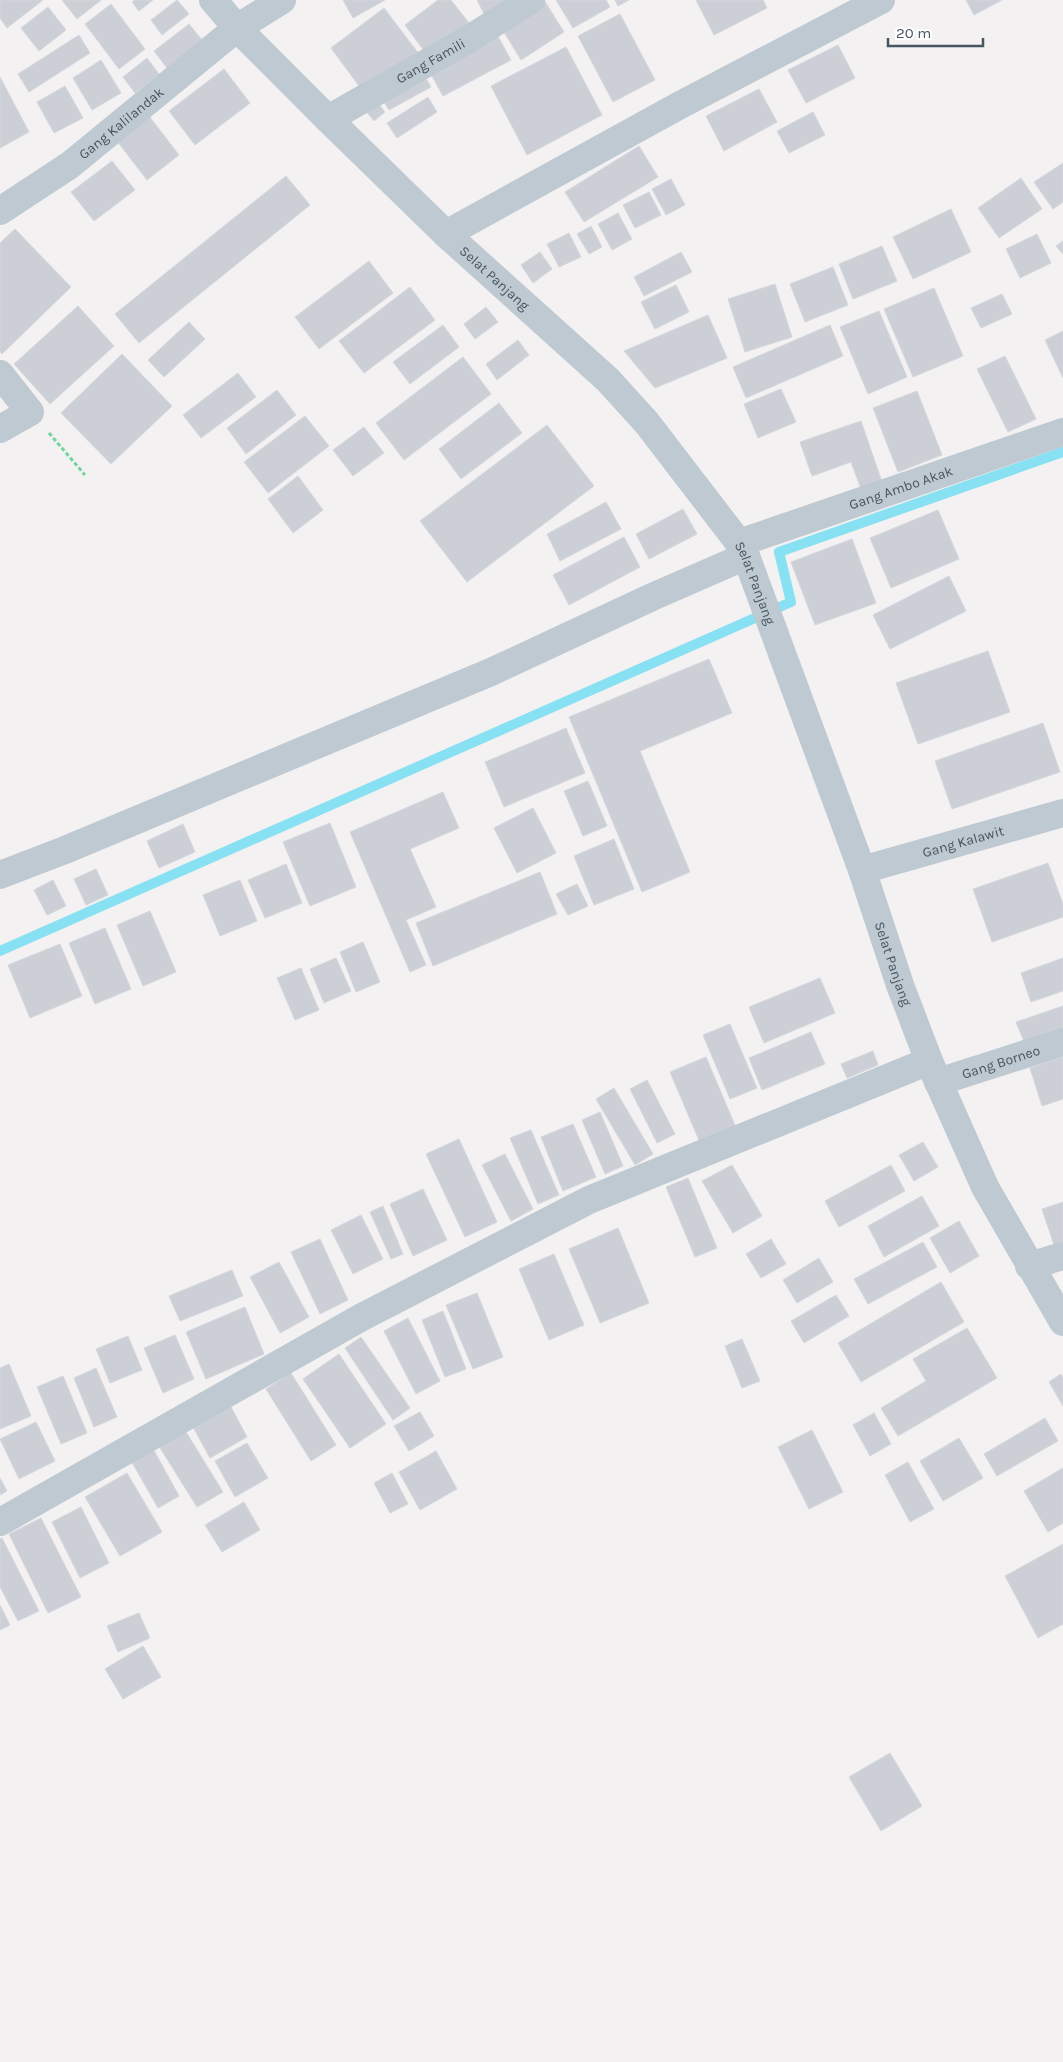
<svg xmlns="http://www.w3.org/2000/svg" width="1063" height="2062" font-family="Karla,sans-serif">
  <rect width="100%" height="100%" fill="#f3f1f1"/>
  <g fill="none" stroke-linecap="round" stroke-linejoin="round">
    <path stroke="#88e1f2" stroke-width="10" d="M 0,951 L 791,602 L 779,552 L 1063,452"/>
  </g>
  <path fill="#ccd0d6" stroke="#d4d7dd" d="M 0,0 L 43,0 L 7,28 L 0,18 Z
    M 62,0 L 101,0 L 77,19 Z
    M 135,0 L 153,0 L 139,11 L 132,2 Z
    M 177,0 L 189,14 L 162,35 L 151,20 Z
    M 343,0 L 385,0 L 353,18 Z
    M 438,0 L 451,0 L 469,23 L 427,55 L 405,25 Z
    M 477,0 L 512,0 L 484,14 Z
    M 544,0 L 564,32 L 521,60 L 499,24 Z
    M 556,0 L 606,0 L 610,7 L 573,28 Z
    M 615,0 L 629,0 L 618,6 Z
    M 696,0 L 763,0 L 767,8 L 714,35 Z
    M 966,0 L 1002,0 L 974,15 Z
    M 111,4 L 145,49 L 119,69 L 85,24 Z
    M 48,7 L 66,30 L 39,51 L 21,28 Z
    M 384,8 L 419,54 L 365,94 L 331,48 Z
    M 620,14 L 655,80 L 613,102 L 578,36 Z
    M 189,24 L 202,40 L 167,68 L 154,51 Z
    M 494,29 L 511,60 L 443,96 L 426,65 Z
    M 79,35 L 90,53 L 29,92 L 18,74 Z
    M 838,45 L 855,78 L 806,103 L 788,70 Z
    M 566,47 L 602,115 L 527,155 L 491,86 Z
    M 147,58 L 159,74 L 135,93 L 123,77 Z
    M 101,60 L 121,93 L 92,110 L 73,78 Z
    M 224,69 L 250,103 L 195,145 L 169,111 Z
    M 421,70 L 431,87 L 389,110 L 379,94 Z
    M 0,77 L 29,132 L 0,148 Z
    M 65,86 L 83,118 L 54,133 L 37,102 Z
    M 759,89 L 777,122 L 724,151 L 706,116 Z
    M 428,97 L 437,112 L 397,138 L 387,123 Z
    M 374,98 L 385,112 L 374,121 L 362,106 Z
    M 813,112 L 825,135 L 789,153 L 777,131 Z
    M 149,116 L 179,155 L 147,180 L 117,141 Z
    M 639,146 L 658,177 L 584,222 L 565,192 Z
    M 112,161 L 135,190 L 94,221 L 71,192 Z
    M 1063,163 L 1063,202 L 1053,209 L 1034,182 Z
    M 286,176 L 310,205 L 139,343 L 115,314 Z
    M 1021,178 L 1042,209 L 999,238 L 978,208 Z
    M 671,179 L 685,205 L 666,215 L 652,189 Z
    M 649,192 L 661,215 L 635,228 L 623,205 Z
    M 951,209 L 971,252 L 913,279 L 893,237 Z
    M 618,213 L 632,239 L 612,250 L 598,224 Z
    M 591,226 L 602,247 L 589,254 L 577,234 Z
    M 15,229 L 71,287 L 2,354 L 0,352 L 0,243 Z
    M 569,233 L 581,257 L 559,267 L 547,244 Z
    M 1037,234 L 1051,263 L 1020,278 L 1006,249 Z
    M 1063,241 L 1063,254 L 1056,246 Z
    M 882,246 L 897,281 L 853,299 L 839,264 Z
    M 540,252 L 552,269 L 533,283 L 521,265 Z
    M 681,252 L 692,272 L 644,296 L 634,277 Z
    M 369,261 L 393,293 L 319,349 L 295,317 Z
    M 833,267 L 848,305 L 805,322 L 790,284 Z
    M 775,284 L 792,337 L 745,352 L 728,299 Z
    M 676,285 L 689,312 L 655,329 L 641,302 Z
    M 410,287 L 435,320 L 364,373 L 339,341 Z
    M 934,288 L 963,356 L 913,377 L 884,309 Z
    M 1002,294 L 1012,314 L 981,328 L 971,308 Z
    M 78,306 L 114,346 L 50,404 L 14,364 Z
    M 486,307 L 498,322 L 475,339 L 464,324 Z
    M 879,311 L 907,377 L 868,394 L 840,327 Z
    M 708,315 L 727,358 L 655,388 L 624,351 Z
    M 189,322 L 205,339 L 164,377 L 148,360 Z
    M 443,325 L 459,347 L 410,384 L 393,362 Z
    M 830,325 L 843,356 L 746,398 L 733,367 Z
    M 1063,331 L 1063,378 L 1045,340 Z
    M 518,340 L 529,355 L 497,380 L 486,364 Z
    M 122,354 L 172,406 L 111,464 L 61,413 Z
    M 1005,356 L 1036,419 L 1008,432 L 977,369 Z
    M 463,357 L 491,394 L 404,460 L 376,423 Z
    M 238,373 L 256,397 L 201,438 L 183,415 Z
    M 781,389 L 796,422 L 758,438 L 744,404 Z
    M 277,390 L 296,415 L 246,454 L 227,428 Z
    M 917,391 L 942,455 L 898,472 L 873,408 Z
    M 499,403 L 522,433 L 461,479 L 439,449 Z
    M 305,416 L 329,446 L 268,493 L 244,462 Z
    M 861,421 L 882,482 L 861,489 L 851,462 L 812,476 L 800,442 Z
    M 547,425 L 594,486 L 467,582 L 420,521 Z
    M 364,427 L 384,453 L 353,476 L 333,450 Z
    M 298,476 L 323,510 L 293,533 L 268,499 Z
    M 606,502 L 621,529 L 560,561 L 547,534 Z
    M 683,509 L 697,534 L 649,559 L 636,534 Z
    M 938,510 L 959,559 L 891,588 L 870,538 Z
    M 624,537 L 640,567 L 569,605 L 553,575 Z
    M 852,539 L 876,603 L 815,625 L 791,562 Z
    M 949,576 L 966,611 L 890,649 L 873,615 Z
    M 988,651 L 1010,712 L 918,744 L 896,683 Z
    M 709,659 L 732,713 L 640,751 L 690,872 L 642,892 L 569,717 Z
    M 1043,723 L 1060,772 L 952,809 L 935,761 Z
    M 566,728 L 585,773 L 504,807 L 485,762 Z
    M 588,781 L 607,826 L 583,836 L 564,791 Z
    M 443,792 L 459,828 L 410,849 L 436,907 L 406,920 L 426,965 L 410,972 L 350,832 Z
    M 533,808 L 556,853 L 517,873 L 494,828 Z
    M 330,823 L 356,887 L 310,906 L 283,842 Z
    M 183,824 L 195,852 L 159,868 L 147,841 Z
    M 614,839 L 634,889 L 594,905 L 574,856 Z
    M 1048,863 L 1063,904 L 1063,917 L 992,942 L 973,889 Z
    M 286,864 L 302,903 L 265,918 L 248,880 Z
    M 96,869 L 108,895 L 86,905 L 74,879 Z
    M 540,872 L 557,914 L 433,966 L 416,923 Z
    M 53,880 L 66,906 L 47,915 L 34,890 Z
    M 240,880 L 257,921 L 220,936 L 203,895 Z
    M 577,884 L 588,906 L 568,915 L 556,894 Z
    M 150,911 L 176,972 L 143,986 L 117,925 Z
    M 105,928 L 131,989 L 95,1004 L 69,943 Z
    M 363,942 L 380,982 L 356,992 L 340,952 Z
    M 60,944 L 82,996 L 30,1018 L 8,965 Z
    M 336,958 L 351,991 L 324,1003 L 310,969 Z
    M 1063,958 L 1063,991 L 1031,1002 L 1021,973 Z
    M 301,968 L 319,1010 L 295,1020 L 277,978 Z
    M 820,978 L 835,1013 L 764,1043 L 749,1007 Z
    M 1063,1006 L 1063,1030 L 1025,1044 L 1016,1022 Z
    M 730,1024 L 757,1088 L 730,1099 L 703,1035 Z
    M 811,1032 L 825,1064 L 762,1090 L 749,1058 Z
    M 873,1051 L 878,1065 L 847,1078 L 841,1064 Z
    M 706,1057 L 737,1130 L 701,1145 L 670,1072 Z
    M 1063,1057 L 1063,1099 L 1042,1106 L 1030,1068 Z
    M 647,1080 L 675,1134 L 657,1143 L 630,1089 Z
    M 614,1088 L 653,1154 L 635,1165 L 596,1099 Z
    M 600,1112 L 623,1166 L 605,1174 L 582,1120 Z
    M 573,1124 L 596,1177 L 563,1191 L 541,1137 Z
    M 531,1130 L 559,1195 L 538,1204 L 510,1138 Z
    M 459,1139 L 497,1222 L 465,1237 L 426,1154 Z
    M 923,1142 L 938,1167 L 914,1181 L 899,1155 Z
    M 505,1154 L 533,1209 L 511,1221 L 482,1165 Z
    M 732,1165 L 762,1216 L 733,1233 L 702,1181 Z
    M 891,1165 L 905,1191 L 839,1227 L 825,1201 Z
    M 688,1178 L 717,1248 L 695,1257 L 666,1187 Z
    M 423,1189 L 447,1240 L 413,1256 L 390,1204 Z
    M 922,1196 L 939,1226 L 884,1257 L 868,1226 Z
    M 1063,1202 L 1063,1246 L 1055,1248 L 1042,1209 Z
    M 383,1206 L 403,1254 L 391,1259 L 370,1212 Z
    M 361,1215 L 383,1259 L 353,1274 L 331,1230 Z
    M 959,1221 L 979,1256 L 950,1273 L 930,1238 Z
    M 618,1228 L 649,1303 L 600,1323 L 569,1249 Z
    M 320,1239 L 348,1300 L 320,1314 L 291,1252 Z
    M 771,1239 L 786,1264 L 761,1278 L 746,1254 Z
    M 923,1242 L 937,1267 L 868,1304 L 854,1279 Z
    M 554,1254 L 584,1325 L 549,1340 L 519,1269 Z
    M 819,1258 L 833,1282 L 797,1303 L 783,1280 Z
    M 279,1262 L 309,1317 L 280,1333 L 250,1277 Z
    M 232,1270 L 243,1296 L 180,1321 L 169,1296 Z
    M 941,1282 L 964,1322 L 861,1382 L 838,1343 Z
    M 477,1293 L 503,1357 L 473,1369 L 446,1305 Z
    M 836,1295 L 849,1316 L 804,1343 L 791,1321 Z
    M 245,1307 L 264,1354 L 206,1379 L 186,1332 Z
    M 443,1311 L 466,1369 L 445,1377 L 422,1320 Z
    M 408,1318 L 440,1381 L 416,1394 L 384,1331 Z
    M 967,1328 L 997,1378 L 898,1436 L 881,1408 L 926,1381 L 913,1359 Z
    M 175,1335 L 194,1379 L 163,1393 L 144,1348 Z
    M 128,1336 L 142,1370 L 110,1383 L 96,1349 Z
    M 361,1337 L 410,1408 L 393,1420 L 345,1348 Z
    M 742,1339 L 760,1381 L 742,1388 L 725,1346 Z
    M 339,1354 L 386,1424 L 350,1448 L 303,1379 Z
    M 9,1364 L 31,1416 L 0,1429 L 0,1368 Z
    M 96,1368 L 117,1417 L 94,1427 L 74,1378 Z
    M 291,1373 L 336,1445 L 311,1461 L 266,1389 Z
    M 1061,1374 L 1063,1378 L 1063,1406 L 1049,1382 Z
    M 63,1376 L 87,1433 L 61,1444 L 37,1387 Z
    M 230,1405 L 247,1437 L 210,1458 L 192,1425 Z
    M 420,1412 L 434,1436 L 409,1451 L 394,1426 Z
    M 874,1413 L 891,1444 L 870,1456 L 853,1425 Z
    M 1045,1418 L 1058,1441 L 997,1476 L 984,1454 Z
    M 36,1422 L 55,1461 L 19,1479 L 0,1439 Z
    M 183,1427 L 223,1492 L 197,1507 L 157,1443 Z
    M 812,1430 L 843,1492 L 809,1509 L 778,1447 Z
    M 959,1438 L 983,1478 L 943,1501 L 920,1461 Z
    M 247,1443 L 268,1478 L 235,1497 L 215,1461 Z
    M 151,1445 L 179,1496 L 158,1508 L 129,1457 Z
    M 436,1451 L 457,1489 L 420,1510 L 399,1472 Z
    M 908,1462 L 934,1509 L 910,1522 L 885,1475 Z
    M 1063,1468 L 1063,1523 L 1048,1532 L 1024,1491 Z
    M 127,1473 L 162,1532 L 120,1556 L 85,1497 Z
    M 392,1473 L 408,1504 L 390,1513 L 374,1483 Z
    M 0,1478 L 7,1491 L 0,1495 Z
    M 244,1502 L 260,1530 L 222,1552 L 205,1525 Z
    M 81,1507 L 109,1563 L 80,1578 L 52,1522 Z
    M 41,1518 L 81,1597 L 48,1613 L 9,1534 Z
    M 2,1538 L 39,1611 L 18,1621 L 0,1587 L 0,1539 Z
    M 1063,1544 L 1063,1624 L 1038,1638 L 1005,1576 Z
    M 0,1605 L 10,1625 L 0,1630 Z
    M 139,1613 L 150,1638 L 118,1652 L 107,1626 Z
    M 143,1646 L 161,1677 L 123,1699 L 105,1669 Z
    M 890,1753 L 922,1806 L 881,1831 L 849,1777 Z"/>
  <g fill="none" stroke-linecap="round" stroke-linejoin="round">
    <path stroke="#73d49f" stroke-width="3" stroke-dasharray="4 2.5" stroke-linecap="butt" d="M 49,433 L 85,475"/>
    <g stroke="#bec9d1" stroke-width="28">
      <path id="s1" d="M 213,0 L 237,28 L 328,119 L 446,234 L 608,380 L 647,423 L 739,543 L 746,556 L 862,870 L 900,985 L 929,1061 L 985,1187 L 1063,1322"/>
      <path id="s2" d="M 328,119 L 469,39 L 531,0"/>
      <path id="s3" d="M 0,211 L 70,165 L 237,28 L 282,0"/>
      <path d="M 446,234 L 682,104 L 881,0"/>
      <path d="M 0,374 L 30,412 L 0,429"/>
      <path id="s4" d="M 739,543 L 1063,432"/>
      <path id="s5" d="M 862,870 L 1063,813"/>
      <path d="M 0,875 L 65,850 L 491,672 L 652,597 L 746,556"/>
      <path id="s6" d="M 938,1082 L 1063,1042"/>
      <path d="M 1029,1266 L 1063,1256"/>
      <path d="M 0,1522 L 362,1317 L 589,1200 L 929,1061"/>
    </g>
  </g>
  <g text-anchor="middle" stroke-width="4" stroke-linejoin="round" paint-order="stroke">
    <g font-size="14" fill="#475560" stroke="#fff">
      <text dy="5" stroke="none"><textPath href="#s2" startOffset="118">Gang Famili</textPath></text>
      <text dy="5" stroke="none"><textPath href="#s3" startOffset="150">Gang Kalilandak</textPath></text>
      <text dy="5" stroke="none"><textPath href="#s1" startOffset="396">Selat Panjang</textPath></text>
      <text dy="5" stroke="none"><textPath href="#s4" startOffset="171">Gang Ambo Akak</textPath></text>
      <text dy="5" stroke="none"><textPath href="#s1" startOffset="801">Selat Panjang</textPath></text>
      <text dy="5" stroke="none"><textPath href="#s5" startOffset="105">Gang Kalawit</textPath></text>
      <text dy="5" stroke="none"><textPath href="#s1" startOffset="1206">Selat Panjang</textPath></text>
      <text dy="5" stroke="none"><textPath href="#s6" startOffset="66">Gang Borneo</textPath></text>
    </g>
  </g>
  <path d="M888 38v8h95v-8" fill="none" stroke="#475560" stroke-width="2.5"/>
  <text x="896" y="38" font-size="15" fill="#475560" stroke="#ffffff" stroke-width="4" paint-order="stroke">20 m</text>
</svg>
